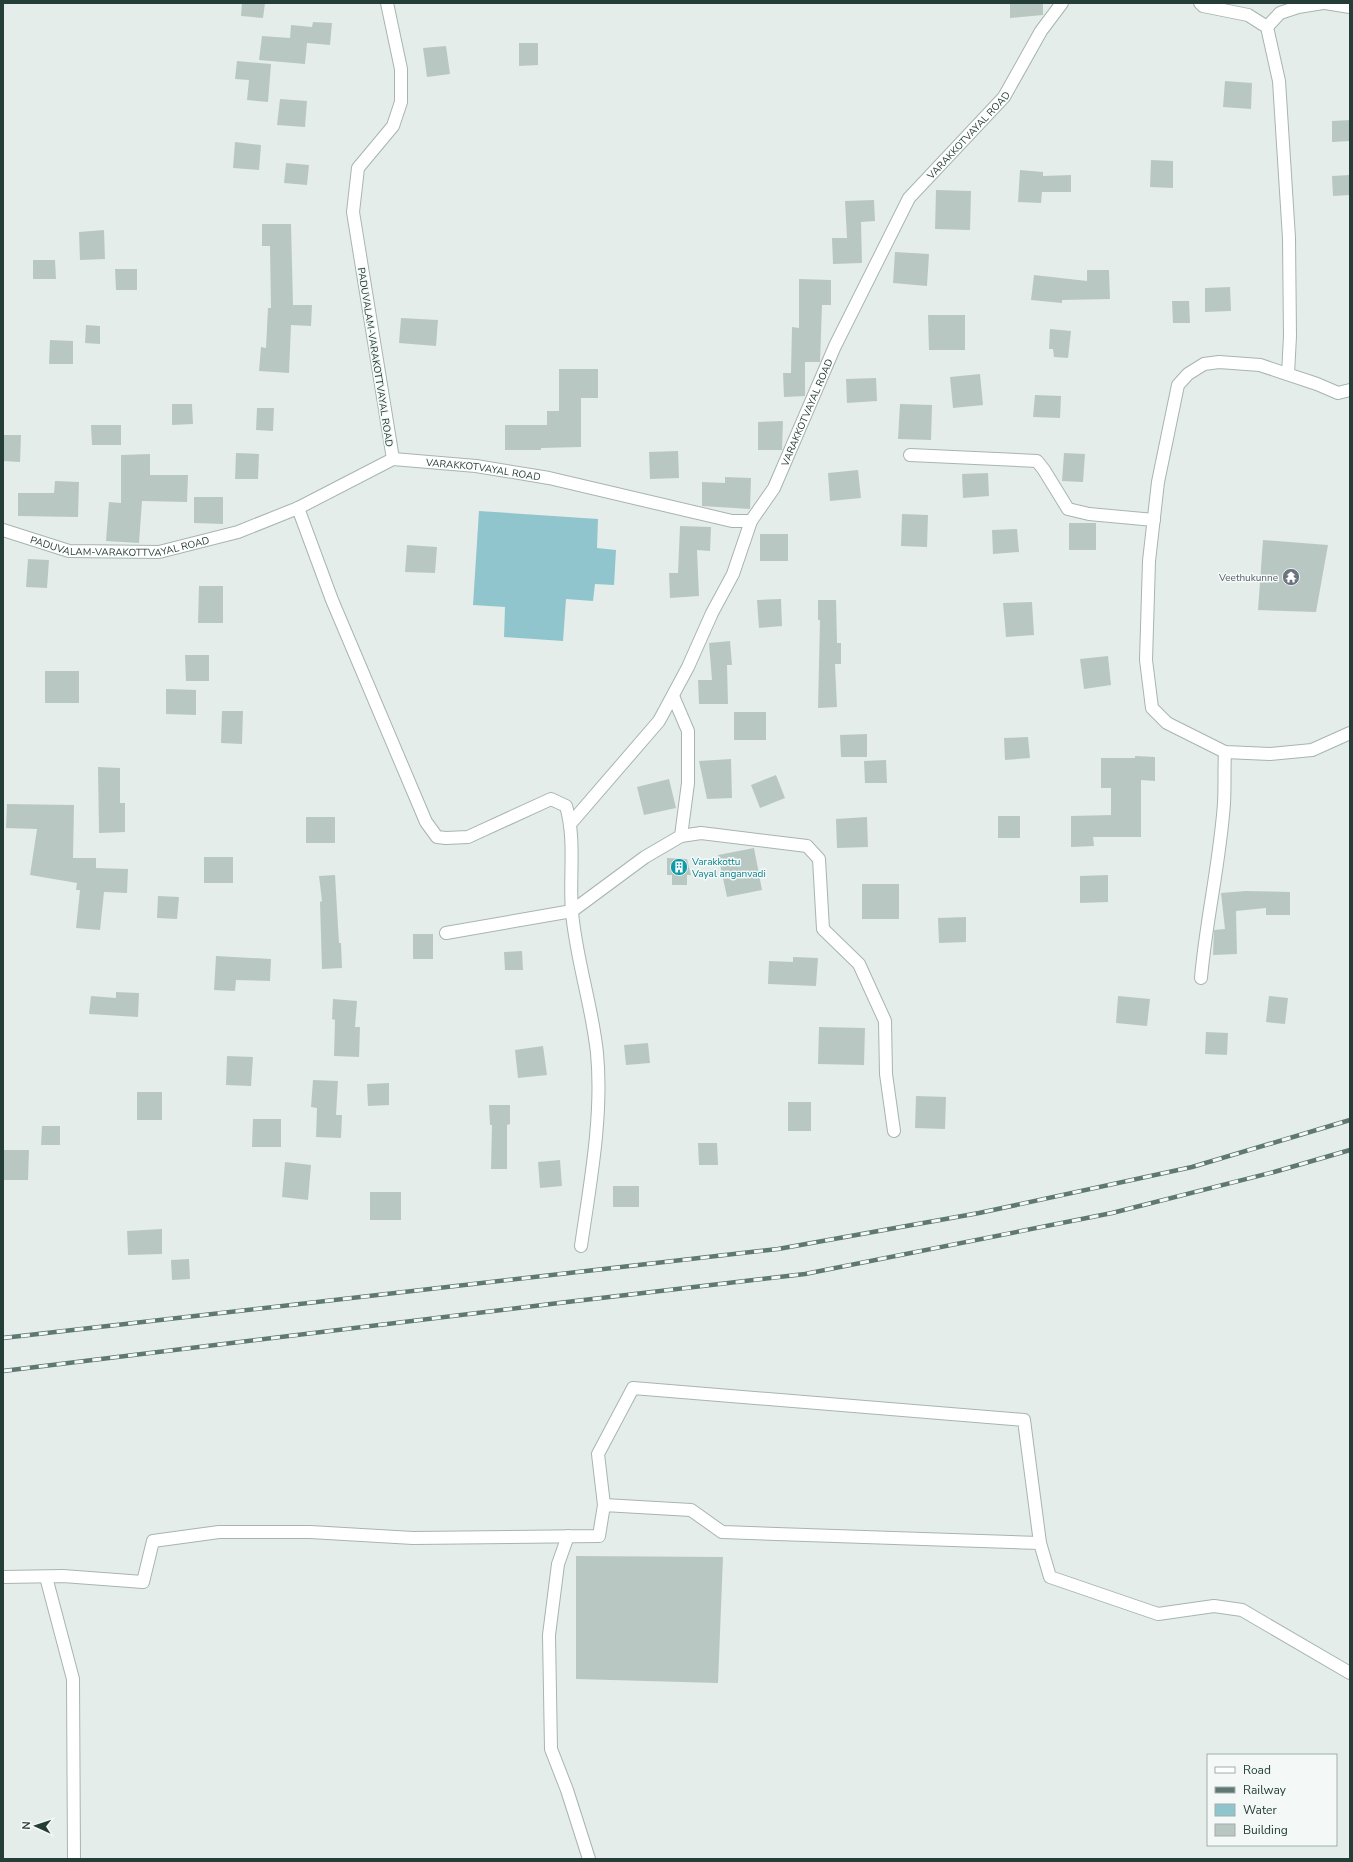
<svg xmlns="http://www.w3.org/2000/svg" width="1353" height="1862" font-family="'Nunito Sans',sans-serif">
  <rect width="100%" height="100%" fill="#e4ede9"/>
  <path fill="#90c5ce" d="M 479,511 L 598,519 L 597,548 L 616,550 L 614,585 L 595,584 L 593,601 L 566,599 L 563,641 L 504,637 L 505,607 L 473,605 Z"/>
  <path fill="#b9c7c2" d="M 242,3 L 265,3 L 263,18 L 241,16 Z
    M 1010,3 L 1043,3 L 1043,15 L 1010,18 Z
    M 313,22 L 332,23 L 330,45 L 307,43 L 305,64 L 259,60 L 262,36 L 290,38 L 291,25 L 312,27 Z
    M 519,43 L 538,43 L 538,65 L 519,66 Z
    M 446,46 L 450,74 L 427,77 L 423,48 Z
    M 237,61 L 271,64 L 268,102 L 247,100 L 249,80 L 235,79 Z
    M 1225,81 L 1252,83 L 1251,109 L 1223,107 Z
    M 280,99 L 307,101 L 305,127 L 277,125 Z
    M 1350,120 L 1350,141 L 1332,142 L 1332,121 Z
    M 235,142 L 261,145 L 259,170 L 233,168 Z
    M 1151,160 L 1173,161 L 1173,188 L 1150,187 Z
    M 286,163 L 309,165 L 307,185 L 284,183 Z
    M 1020,170 L 1043,172 L 1043,176 L 1071,175 L 1071,192 L 1042,192 L 1041,203 L 1018,202 Z
    M 1350,175 L 1350,195 L 1333,196 L 1332,176 Z
    M 936,190 L 971,191 L 970,230 L 935,229 Z
    M 874,200 L 875,221 L 861,222 L 862,263 L 833,264 L 832,238 L 847,238 L 845,201 Z
    M 262,224 L 291,224 L 293,305 L 312,305 L 311,326 L 291,325 L 289,373 L 259,371 L 261,347 L 266,348 L 268,308 L 271,308 L 270,246 L 262,246 Z
    M 104,230 L 105,259 L 80,260 L 79,232 Z
    M 895,252 L 929,254 L 927,286 L 893,283 Z
    M 33,260 L 55,260 L 56,279 L 33,279 Z
    M 115,269 L 137,269 L 137,290 L 116,290 Z
    M 1087,270 L 1109,270 L 1110,299 L 1062,300 L 1062,303 L 1031,300 L 1034,275 L 1087,281 Z
    M 799,279 L 831,280 L 831,305 L 822,305 L 820,362 L 805,362 L 805,396 L 784,397 L 783,373 L 791,373 L 792,327 L 799,328 Z
    M 1230,287 L 1231,311 L 1205,312 L 1205,288 Z
    M 1172,301 L 1189,301 L 1190,323 L 1173,323 Z
    M 928,315 L 965,315 L 965,350 L 929,350 Z
    M 401,318 L 438,320 L 436,346 L 399,343 Z
    M 86,325 L 100,326 L 100,344 L 85,343 Z
    M 1050,329 L 1071,331 L 1068,358 L 1054,357 L 1053,349 L 1049,349 Z
    M 50,340 L 73,341 L 73,364 L 49,364 Z
    M 559,369 L 598,369 L 598,398 L 581,398 L 581,447 L 541,448 L 541,450 L 505,450 L 505,425 L 547,425 L 547,411 L 559,411 Z
    M 980,374 L 983,405 L 953,408 L 950,377 Z
    M 876,378 L 877,401 L 847,403 L 846,379 Z
    M 1035,395 L 1061,396 L 1060,418 L 1033,417 Z
    M 172,404 L 192,404 L 193,424 L 172,425 Z
    M 900,404 L 932,405 L 931,440 L 898,439 Z
    M 257,408 L 274,408 L 273,431 L 256,430 Z
    M 783,421 L 782,450 L 758,450 L 758,422 Z
    M 91,425 L 121,425 L 121,445 L 92,445 Z
    M 3,435 L 21,435 L 20,462 L 3,461 Z
    M 678,451 L 679,478 L 650,479 L 649,452 Z
    M 236,453 L 259,454 L 258,479 L 235,479 Z
    M 1064,453 L 1085,454 L 1083,482 L 1062,481 Z
    M 150,454 L 150,475 L 188,475 L 187,502 L 142,501 L 139,543 L 106,541 L 109,502 L 121,503 L 121,455 Z
    M 858,470 L 861,498 L 830,501 L 828,473 Z
    M 988,473 L 989,496 L 963,498 L 962,474 Z
    M 725,477 L 751,478 L 750,509 L 702,506 L 702,482 L 725,483 Z
    M 55,481 L 79,482 L 78,517 L 18,516 L 18,493 L 54,493 Z
    M 194,497 L 223,497 L 223,524 L 194,523 Z
    M 902,514 L 928,515 L 927,547 L 901,546 Z
    M 1069,523 L 1096,523 L 1096,550 L 1069,550 Z
    M 680,526 L 711,527 L 710,551 L 697,550 L 699,596 L 670,598 L 669,573 L 678,573 Z
    M 1017,529 L 1019,552 L 993,554 L 992,530 Z
    M 760,534 L 788,534 L 788,561 L 760,561 Z
    M 1263,540 L 1328,545 L 1316,612 L 1258,610 Z
    M 407,545 L 437,547 L 435,573 L 405,572 Z
    M 28,559 L 49,560 L 47,588 L 26,587 Z
    M 199,586 L 223,586 L 223,623 L 198,623 Z
    M 781,599 L 782,626 L 759,628 L 757,600 Z
    M 818,600 L 836,600 L 837,643 L 841,643 L 841,664 L 835,664 L 837,707 L 818,708 L 820,620 L 818,620 Z
    M 1032,602 L 1034,635 L 1006,637 L 1003,603 Z
    M 730,641 L 732,665 L 727,665 L 728,704 L 699,704 L 698,680 L 712,680 L 709,643 Z
    M 185,655 L 209,655 L 209,681 L 186,681 Z
    M 1108,656 L 1111,685 L 1084,689 L 1080,659 Z
    M 45,671 L 79,671 L 79,703 L 45,703 Z
    M 166,689 L 196,690 L 196,715 L 166,714 Z
    M 222,711 L 243,711 L 242,744 L 221,743 Z
    M 734,712 L 766,712 L 766,740 L 734,740 Z
    M 867,734 L 867,757 L 841,757 L 840,735 Z
    M 1028,737 L 1030,758 L 1005,760 L 1004,738 Z
    M 1135,756 L 1155,757 L 1155,781 L 1141,780 L 1141,837 L 1093,837 L 1094,846 L 1071,847 L 1071,816 L 1111,815 L 1111,788 L 1101,788 L 1101,758 L 1135,758 Z
    M 731,759 L 732,798 L 707,799 L 699,761 Z
    M 886,760 L 887,783 L 865,783 L 864,761 Z
    M 98,767 L 120,768 L 120,803 L 125,803 L 125,832 L 99,833 Z
    M 776,775 L 785,798 L 760,808 L 751,785 Z
    M 669,779 L 676,808 L 644,815 L 637,787 Z
    M 7,804 L 74,805 L 73,858 L 96,858 L 96,868 L 128,869 L 127,893 L 104,892 L 100,930 L 76,928 L 80,890 L 76,890 L 77,883 L 30,875 L 37,829 L 6,828 Z
    M 998,816 L 1020,816 L 1020,838 L 998,838 Z
    M 306,817 L 335,817 L 335,843 L 306,843 Z
    M 867,817 L 868,847 L 837,848 L 836,819 Z
    M 754,848 L 762,890 L 727,897 L 718,855 Z
    M 204,857 L 233,857 L 233,883 L 204,883 Z
    M 667,858 L 687,859 L 691,875 L 687,875 L 687,885 L 672,885 L 672,875 L 667,875 Z
    M 335,875 L 339,943 L 341,943 L 342,968 L 322,969 L 320,902 L 322,901 L 319,876 Z
    M 1108,875 L 1108,902 L 1080,903 L 1080,876 Z
    M 862,884 L 899,884 L 899,919 L 862,919 Z
    M 1245,891 L 1290,892 L 1290,915 L 1266,915 L 1266,908 L 1236,911 L 1237,954 L 1213,955 L 1214,930 L 1225,929 L 1221,893 Z
    M 158,896 L 179,897 L 177,919 L 157,918 Z
    M 966,917 L 966,942 L 939,943 L 938,918 Z
    M 413,934 L 433,934 L 433,959 L 413,959 Z
    M 522,951 L 523,970 L 505,970 L 504,952 Z
    M 216,956 L 271,959 L 270,981 L 236,980 L 235,991 L 214,990 Z
    M 793,957 L 818,958 L 816,986 L 768,984 L 769,961 L 793,962 Z
    M 116,992 L 139,993 L 138,1017 L 89,1014 L 91,996 L 116,998 Z
    M 1118,996 L 1150,999 L 1147,1026 L 1116,1023 Z
    M 1269,996 L 1288,998 L 1285,1024 L 1266,1022 Z
    M 333,999 L 357,1001 L 355,1027 L 360,1027 L 359,1057 L 334,1056 L 335,1020 L 332,1019 Z
    M 819,1027 L 865,1028 L 864,1065 L 818,1064 Z
    M 1206,1032 L 1228,1033 L 1227,1055 L 1205,1054 Z
    M 648,1043 L 650,1063 L 626,1065 L 624,1045 Z
    M 543,1046 L 547,1075 L 518,1078 L 515,1050 Z
    M 227,1056 L 253,1057 L 251,1086 L 226,1085 Z
    M 313,1080 L 338,1081 L 336,1115 L 342,1115 L 341,1138 L 316,1137 L 317,1108 L 311,1107 Z
    M 389,1083 L 389,1105 L 368,1106 L 367,1084 Z
    M 137,1092 L 162,1092 L 162,1120 L 137,1120 Z
    M 916,1096 L 946,1097 L 945,1129 L 915,1128 Z
    M 788,1102 L 811,1102 L 811,1131 L 788,1131 Z
    M 489,1105 L 510,1105 L 510,1124 L 507,1125 L 507,1169 L 491,1169 L 492,1125 L 490,1125 Z
    M 253,1119 L 281,1119 L 281,1147 L 252,1147 Z
    M 42,1126 L 60,1126 L 60,1145 L 41,1145 Z
    M 698,1143 L 717,1143 L 718,1165 L 699,1165 Z
    M 3,1150 L 29,1150 L 28,1180 L 3,1180 Z
    M 560,1160 L 562,1186 L 540,1188 L 538,1162 Z
    M 285,1162 L 311,1165 L 308,1200 L 282,1197 Z
    M 613,1186 L 639,1186 L 639,1207 L 613,1207 Z
    M 370,1192 L 401,1192 L 401,1220 L 370,1220 Z
    M 162,1229 L 162,1254 L 128,1255 L 127,1231 Z
    M 189,1259 L 190,1279 L 172,1280 L 171,1260 Z
    M 576,1556 L 723,1557 L 718,1683 L 576,1679 Z"/>
  <g fill="none" stroke-linecap="round" stroke-linejoin="round">
    <defs>
      <g id="street">
        <path d="M 1200,3 L 1203,6 L 1248,15 L 1267,27 L 1279,81 L 1289,238 L 1290,336 L 1288,374"/>
        <path d="M 1325,3 L 1350,7"/>
        <path d="M 1267,27 L 1280,13 L 1298,7 L 1323,3"/>
        <path d="M 1350,390 L 1338,393 L 1317,384 L 1260,365 L 1219,362 L 1204,364 L 1188,374 L 1178,385 L 1158,482 L 1149,561 L 1146,660 L 1152,708 L 1167,723 L 1225,752 L 1270,754 L 1312,750 L 1350,733"/>
        <path d="M 910,455 L 1037,461 L 1044,470 L 1068,509 L 1089,514 L 1154,520"/>
        <path id="s1" d="M 393,459 L 476,466 L 549,478 L 732,521 L 751,521 L 774,488 L 835,346 L 909,198 L 1004,97 L 1041,31 L 1062,3"/>
        <path d="M 298,508 L 332,600 L 426,822 L 437,837 L 446,838 L 468,837 L 551,799 L 566,806 C 576,840 569,877 572,912 C 576,959 592,1005 597,1053 C 603,1116 590,1184 581,1246"/>
        <path id="s2" d="M 3,530 L 69,551 L 159,552 L 238,532 L 298,508 L 393,459 L 353,212 L 358,168 L 393,126 L 401,102 L 401,69 L 387,3"/>
        <path d="M 571,823 L 659,721 L 688,667 L 712,613 L 733,574 L 751,521"/>
        <path d="M 681,836 L 701,833 L 807,846 L 819,859 L 823,929 L 859,964 L 885,1021 L 886,1074 L 894,1131"/>
        <path d="M 446,933 L 572,911 L 645,857 L 681,836 L 688,783 L 688,731 L 673,696"/>
        <path d="M 1201,978 C 1206,920 1220,862 1224,803 C 1225,786 1224,769 1225,752"/>
        <path d="M 604,1505 L 598,1454 L 633,1388 L 1024,1420 L 1040,1543"/>
        <path d="M 568,1536 L 558,1564 L 549,1635 L 551,1749 L 567,1790 L 589,1859"/>
        <path d="M 3,1577 L 63,1576 L 143,1582 L 153,1541 L 219,1532 L 310,1532 L 413,1538 L 599,1536 L 604,1505 L 691,1510 L 722,1532 L 1040,1543 L 1050,1577 L 1158,1614 L 1214,1606 L 1242,1610 L 1350,1673"/>
        <path d="M 46,1577 L 73,1679 L 74,1859"/>
      </g>
    </defs>
    <use href="#street" stroke="#a7b5b0" stroke-width="14"/>
    <use href="#street" stroke="#fff" stroke-width="12"/>
    <defs>
      <path id="rail" d="M 3,1338 L 778,1249 L 979,1213 L 1192,1167 L 1350,1120
        M 3,1371 L 567,1302 L 805,1274 L 1112,1213 L 1274,1172 L 1350,1150"/>
    </defs>
    <use href="#rail" stroke="#5f7972" stroke-width="4.5"/>
    <use href="#rail" stroke="#f4f9f7" stroke-width="3" stroke-dasharray="9" stroke-linecap="butt"/>
  </g>
  <defs>
    <symbol id="temple-disc" viewBox="-11 -11 22 22"><circle r="9.5" fill="#6b7280" stroke="#f4f9f7"/><path d="M0-6L5-2H3V0L6.5 2.5H4V6H1.5V3h-3V6H-4V2.5H-6.5L-3 0V-2H-5Z" fill="#fff"/></symbol>
    <symbol id="building-disc" viewBox="-11 -11 22 22"><circle r="9.5" fill="#0f9aa8" stroke="#f4f9f7"/><path d="M-4-6H4V6H1V3H-1V6H-4ZM-2.5-4.3h1.7v1.8h-1.7ZM.8-4.3h1.7v1.8H.8ZM-2.5-1h1.7V.8h-1.7ZM.8-1h1.7V.8H.8Z" fill="#fff"/></symbol>
  </defs>
  <g fill-rule="evenodd">
    <use href="#temple-disc" x="1281" y="567" width="20" height="20"/>
    <use href="#building-disc" x="669" y="857" width="20" height="20"/>
  </g>
  <g text-anchor="middle" stroke-width="3" stroke-linejoin="round" paint-order="stroke">
    <g font-size="10" fill="#243d37" stroke="#f4f9f7">
      <text dy="4" stroke="none"><textPath href="#s1" startOffset="811">VARAKKOTVAYAL ROAD</textPath></text>
      <text transform="translate(376 357) rotate(81)" y="4">PADUVALAM-VARAKOTTVAYAL ROAD</text>
      <text dy="4" stroke="none"><textPath href="#s1" startOffset="487">VARAKKOTVAYAL ROAD</textPath></text>
      <text dy="4" stroke="none"><textPath href="#s1" startOffset="91">VARAKKOTVAYAL ROAD</textPath></text>
      <text dy="4" stroke="none"><textPath href="#s2" startOffset="120">PADUVALAM-VARAKOTTVAYAL ROAD</textPath></text>
    </g>
    <g font-size="10" fill="#5b616d" stroke="#f4f9f7" text-anchor="end">
      <text x="1278" y="581">Veethukunne</text>
    </g>
    <g font-size="10" fill="#0d838f" stroke="#f4f9f7" text-anchor="start">
      <text x="692" y="865">Varakkottu<tspan x="692" dy="12">Vayal anganvadi</tspan></text>
    </g>
  </g>
  <rect width="1353" height="1862" fill="none" stroke="#243d37" stroke-width="8"/>
  <rect x="1207" y="1754" width="130" height="92" fill="#f4f9f7" stroke="#a1aeaa"/>
  <rect x="1215" y="1767" width="20" height="6" fill="#ffffff" stroke="#a1aeaa"/>
  <text x="1243" y="1774" font-size="12" fill="#243d37">Road</text>
  <rect x="1215" y="1787" width="20" height="6" fill="#5f7972" stroke="#a1aeaa"/>
  <text x="1243" y="1794" font-size="12" fill="#243d37">Railway</text>
  <rect x="1215" y="1804" width="20" height="12" fill="#90c5ce" stroke="#a1aeaa"/>
  <text x="1243" y="1814" font-size="12" fill="#243d37">Water</text>
  <rect x="1215" y="1824" width="20" height="12" fill="#b9c7c2" stroke="#a1aeaa"/>
  <text x="1243" y="1834" font-size="12" fill="#243d37">Building</text>
  <g transform="translate(36 1826) rotate(273)" stroke="#f4f9f7" stroke-width="3" paint-order="stroke">
  <path d="M0-3L7 15L0 10L-7 15Z" fill="#243d37"/>
  <text y="-6" font-size="11" font-weight="bold" text-anchor="middle" fill="#243d37">N</text>
  </g>
</svg>
